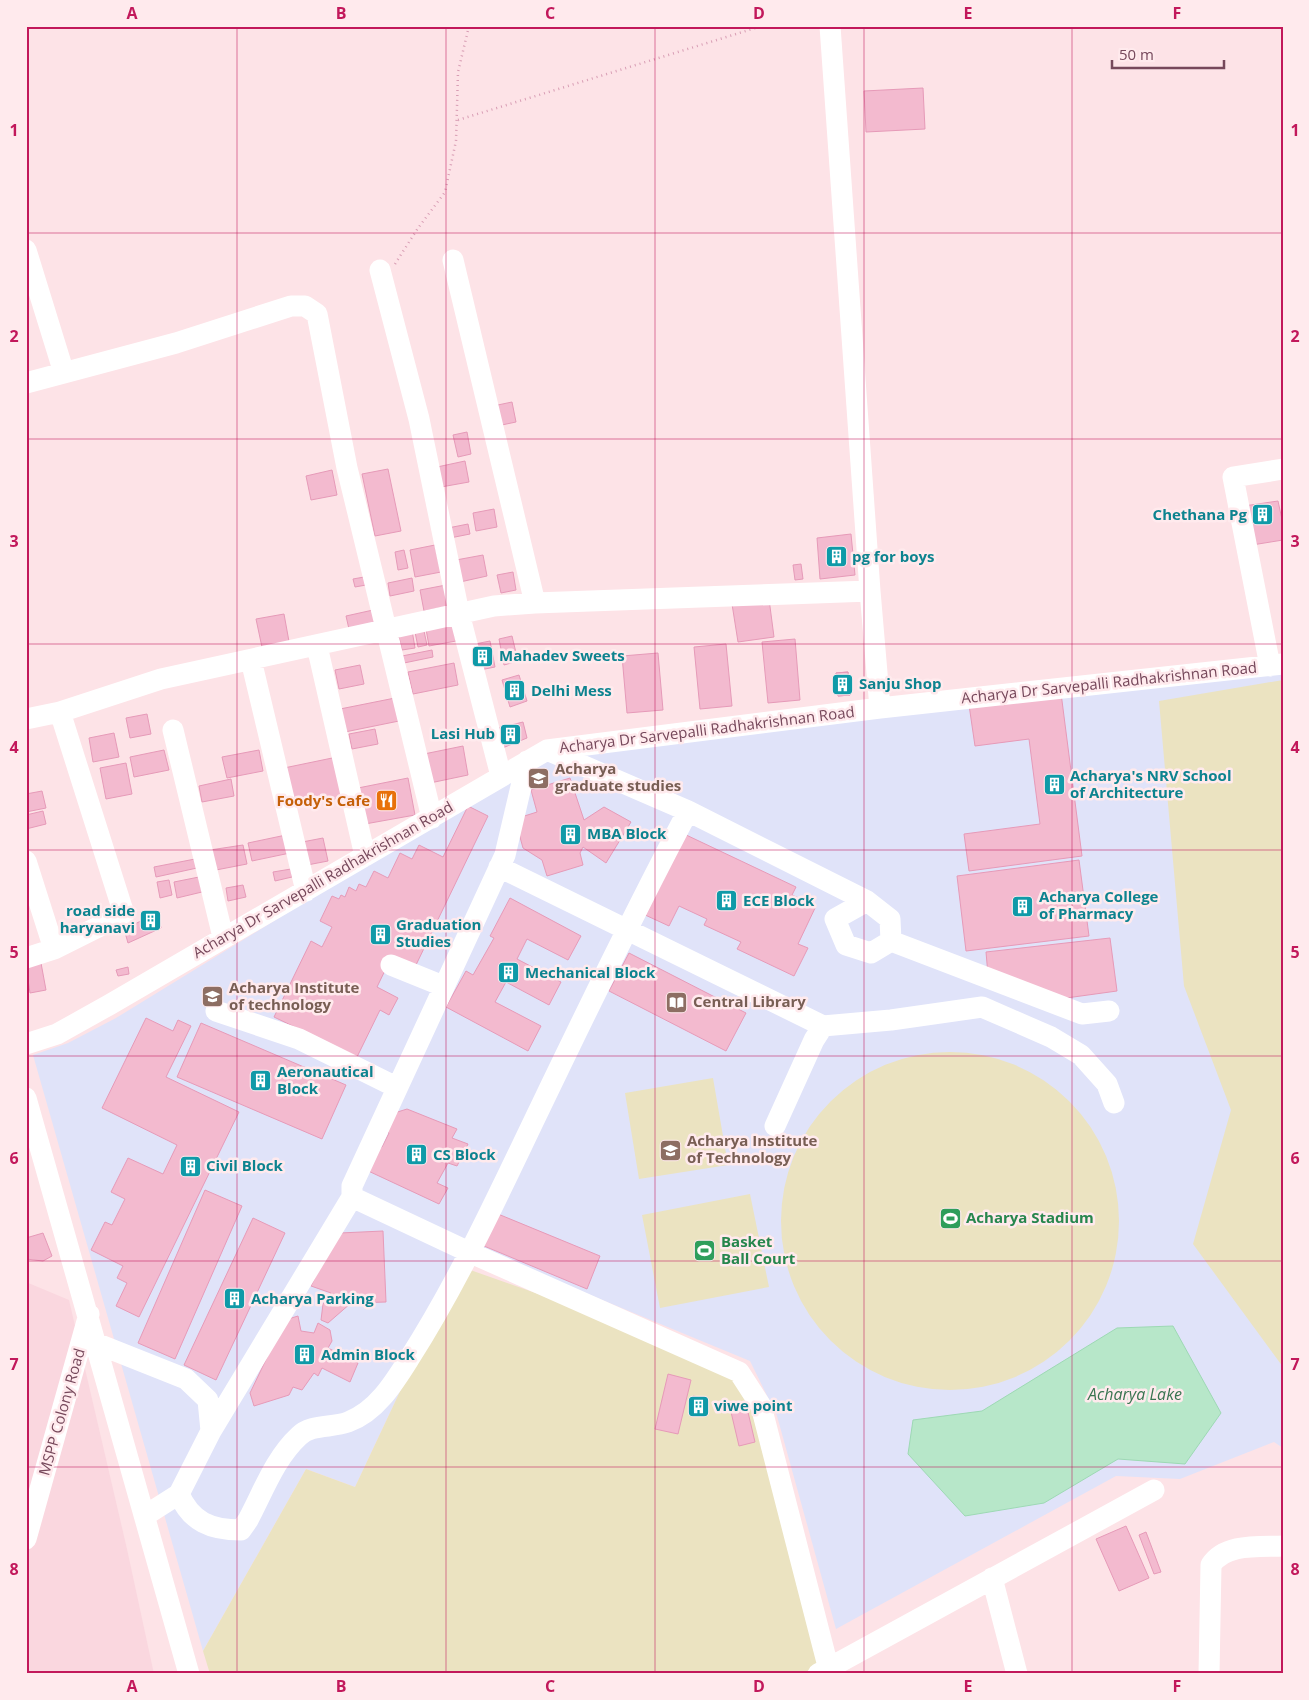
<svg xmlns="http://www.w3.org/2000/svg" width="1309" height="1700" font-family="'Open Sans',sans-serif">
  <rect width="100%" height="100%" fill="#fde3e7"/>
  <path fill="#fad7df" d="M 26,1282 L 69,1300 L 127,1549 L 154,1674 L 26,1674 Z"/>
  <path fill="#e0e3f9" d="M 1283,672 L 1283,1448 L 1274,1442 L 1180,1479 L 1116,1476 L 836,1629 L 777,1416 L 750,1361 L 469,1245 L 355,1487 L 306,1469 L 203,1651 L 33,1055 L 68,1043 L 116,1018 L 551,751 Z"/>
  <path fill="#ebe3c1" d="M 1283,680 L 1283,1367 L 1193,1244 L 1231,1110 L 1184,986 L 1159,701 Z
    M781 1221a169 169 0 1 1 338 0a169 169 0 1 1-338 0Z
    M 713,1078 L 728,1165 L 639,1179 L 625,1093 Z
    M 750,1194 L 769,1287 L 660,1308 L 642,1215 Z
    M 459,1266 L 663,1338 L 743,1378 L 820,1664 L 802,1674 L 210,1674 L 203,1651 L 306,1469 L 355,1487 Z"/>
  <path fill="#b7e7c9" stroke="#9dd9b4" d="M 1173,1326 L 1221,1413 L 1185,1464 L 1118,1459 L 1044,1503 L 965,1516 L 908,1454 L 913,1420 L 982,1411 L 1117,1328 Z"/>
  <path fill="#f3bacf" stroke="#e69ab8" d="M 923,88 L 925,129 L 866,132 L 864,91 Z
    M 512,402 L 516,422 L 497,426 L 493,406 Z
    M 467,432 L 471,454 L 458,457 L 453,435 Z
    M 465,461 L 469,482 L 441,487 L 437,467 Z
    M 388,469 L 401,531 L 375,536 L 362,474 Z
    M 332,470 L 337,495 L 311,500 L 306,476 Z
    M 1278,501 L 1283,524 L 1283,540 L 1252,545 L 1244,506 Z
    M 494,509 L 497,527 L 476,531 L 473,513 Z
    M 468,524 L 470,534 L 445,539 L 443,529 Z
    M 851,534 L 855,575 L 820,579 L 817,538 Z
    M 435,545 L 441,572 L 415,577 L 410,550 Z
    M 404,550 L 408,568 L 398,570 L 395,552 Z
    M 483,555 L 487,576 L 460,582 L 456,560 Z
    M 801,564 L 803,579 L 795,580 L 793,565 Z
    M 513,572 L 516,590 L 501,593 L 497,575 Z
    M 364,577 L 366,585 L 355,587 L 353,579 Z
    M 412,578 L 414,591 L 390,596 L 388,583 Z
    M 446,585 L 450,606 L 424,611 L 420,590 Z
    M 769,599 L 774,637 L 738,642 L 732,604 Z
    M 373,610 L 376,624 L 349,629 L 346,616 Z
    M 284,614 L 290,647 L 263,652 L 256,619 Z
    M 453,624 L 456,641 L 429,646 L 426,629 Z
    M 412,630 L 415,648 L 402,650 L 398,633 Z
    M 424,631 L 427,645 L 418,647 L 415,632 Z
    M 512,636 L 518,661 L 504,665 L 499,639 Z
    M 795,639 L 800,700 L 768,703 L 762,642 Z
    M 490,641 L 495,667 L 475,671 L 470,645 Z
    M 726,644 L 732,706 L 700,709 L 694,647 Z
    M 432,650 L 433,657 L 404,663 L 402,656 Z
    M 658,653 L 663,710 L 627,713 L 622,656 Z
    M 454,663 L 458,685 L 413,694 L 408,672 Z
    M 360,665 L 364,684 L 339,689 L 335,670 Z
    M 848,672 L 850,695 L 838,696 L 836,673 Z
    M 848,672 L 850,695 L 838,696 L 836,673 Z
    M 519,675 L 527,701 L 510,707 L 502,680 Z
    M 1061,693 L 1082,856 L 969,871 L 964,834 L 1040,824 L 1029,739 L 975,746 L 969,705 Z
    M 395,698 L 399,721 L 340,733 L 335,710 Z
    M 147,714 L 151,734 L 130,738 L 126,718 Z
    M 523,722 L 527,738 L 500,749 L 495,729 Z
    M 375,729 L 378,744 L 352,749 L 349,734 Z
    M 114,733 L 119,757 L 93,762 L 89,738 Z
    M 463,746 L 468,775 L 430,783 L 424,754 Z
    M 164,750 L 169,770 L 134,777 L 130,757 Z
    M 259,750 L 263,771 L 227,778 L 222,757 Z
    M 337,757 L 345,797 L 291,807 L 284,768 Z
    M 126,763 L 132,794 L 106,799 L 100,768 Z
    M 408,778 L 415,815 L 365,824 L 358,788 Z
    M 570,778 L 584,820 L 604,807 L 631,822 L 606,863 L 583,847 L 580,853 L 583,865 L 547,876 L 542,860 L 523,848 L 515,819 L 537,812 L 531,790 Z
    M 231,779 L 234,796 L 202,802 L 199,786 Z
    M 42,791 L 46,808 L 26,812 L 26,794 Z
    M 468,806 L 488,816 L 415,967 L 392,956 L 377,987 L 398,998 L 389,1015 L 380,1010 L 357,1057 L 274,1017 L 311,941 L 322,947 L 332,927 L 320,921 L 332,896 L 339,899 L 341,895 L 345,897 L 349,887 L 356,891 L 359,884 L 366,887 L 374,871 L 388,878 L 400,853 L 412,859 L 419,845 L 443,857 Z
    M 43,811 L 46,824 L 26,829 L 26,815 Z
    M 682,833 L 796,887 L 792,895 L 816,906 L 798,944 L 808,948 L 794,976 L 737,949 L 741,942 L 704,925 L 707,919 L 679,906 L 669,926 L 643,914 Z
    M 286,835 L 290,853 L 252,861 L 248,843 Z
    M 323,838 L 328,861 L 302,866 L 297,843 Z
    M 243,845 L 247,864 L 216,870 L 210,850 Z
    M 195,859 L 197,868 L 156,877 L 154,867 Z
    M 1079,860 L 1089,936 L 966,951 L 957,876 Z
    M 291,869 L 292,877 L 275,881 L 273,872 Z
    M 199,877 L 202,892 L 177,898 L 174,882 Z
    M 169,880 L 172,895 L 160,898 L 157,882 Z
    M 243,885 L 246,897 L 228,901 L 226,888 Z
    M 510,898 L 581,936 L 568,960 L 527,939 L 517,959 L 561,982 L 549,1005 L 506,982 L 495,1002 L 541,1026 L 528,1051 L 446,1007 L 466,971 L 473,975 L 494,938 L 490,936 Z
    M 158,913 L 161,928 L 128,943 L 124,929 Z
    M 1110,938 L 1117,991 L 1059,999 L 988,975 L 986,952 Z
    M 629,953 L 746,1013 L 726,1051 L 609,991 Z
    M 41,963 L 46,990 L 30,993 L 26,966 Z
    M 128,967 L 129,974 L 118,976 L 116,970 Z
    M 146,1018 L 173,1031 L 178,1020 L 191,1026 L 166,1077 L 239,1112 L 139,1317 L 116,1306 L 127,1283 L 117,1278 L 123,1266 L 91,1250 L 105,1222 L 112,1225 L 125,1199 L 111,1192 L 128,1158 L 163,1174 L 177,1145 L 102,1108 Z
    M 201,1023 L 346,1085 L 322,1139 L 177,1077 Z
    M 407,1109 L 457,1129 L 452,1138 L 468,1144 L 457,1166 L 448,1163 L 437,1183 L 448,1188 L 439,1204 L 364,1169 L 375,1147 L 382,1147 L 389,1133 L 382,1128 L 388,1115 Z
    M 205,1190 L 242,1206 L 175,1359 L 138,1343 Z
    M 498,1214 L 600,1256 L 587,1289 L 484,1246 Z
    M 253,1218 L 285,1233 L 216,1380 L 184,1365 Z
    M 383,1231 L 386,1302 L 351,1303 L 328,1323 L 321,1320 L 323,1304 L 331,1293 L 311,1286 L 327,1253 L 340,1233 Z
    M 43,1233 L 52,1256 L 43,1261 L 26,1259 L 26,1238 Z
    M 298,1316 L 301,1331 L 314,1333 L 318,1323 L 330,1330 L 332,1341 L 328,1348 L 358,1363 L 350,1382 L 322,1368 L 318,1376 L 314,1373 L 302,1390 L 293,1387 L 289,1395 L 254,1406 L 250,1393 L 285,1320 Z
    M 668,1374 L 691,1380 L 678,1434 L 655,1429 Z
    M 693,1396 L 705,1398 L 702,1416 L 690,1414 Z
    M 747,1408 L 755,1442 L 739,1446 L 731,1412 Z
    M 1126,1526 L 1149,1578 L 1119,1591 L 1096,1539 Z
    M 1146,1532 L 1161,1572 L 1154,1574 L 1139,1535 Z"/>
  <g fill="none" stroke-linecap="round" stroke-linejoin="round">
    <path stroke="#d89db4" stroke-width="2.5" stroke-dasharray="1 4" stroke-linecap="butt" d="M 458,120 L 762,26
      M 395,264 L 418,228 L 445,192 L 456,141 L 458,72 L 469,26"/>
    <path stroke="#fff" stroke-width="21" d="M 830,26 L 870,591 L 880,708
      M 26,250 L 64,373
      M 453,260 L 535,603
      M 380,270 L 419,419 L 459,613 L 501,776
      M 26,383 L 176,343 L 291,306 L 305,306 L 317,314 L 347,468 L 432,818
      M 317,646 L 365,856
      M 251,660 L 306,891
      M 1270,666 L 1233,477 L 1283,469
      M 26,719 L 60,712
      M 173,730 L 223,937
      M 547,750 L 688,811 L 867,901 L 890,919 L 891,941 L 1082,1014 L 1109,1011
      M 527,761 L 505,855 L 352,1186 L 352,1197 L 471,1253 L 739,1372 L 761,1406 L 830,1674
      M 26,861 L 54,949 L 124,914 L 60,712 L 161,679 L 494,606 L 535,603 L 870,591
      M 499,867 L 823,1026 L 891,1020 L 982,1007 L 1051,1037 L 1081,1055 L 1107,1084 L 1114,1103
      M 867,901 L 835,919 L 846,945 L 871,953 L 891,941
      M 26,958 L 54,949
      M 391,965 L 443,986
      M 216,1011 L 299,1039 L 396,1087
      M 26,1044 L 57,1034 L 109,1005 L 547,750 L 880,708 L 1283,664
      M 26,1098 L 189,1674
      M 775,1126 L 814,1040 L 823,1026
      M 98,1344 L 186,1379 L 208,1400 L 211,1431 L 179,1494 L 146,1515
      M 211,1431 L 352,1197
      M 179,1494 C 191,1522 211,1530 241,1530 L 248,1520 C 263,1492 275,1458 299,1436 C 311,1424 332,1428 348,1422 C 376,1412 394,1383 409,1359 C 460,1279 499,1193 540,1108 C 588,1008 636,909 688,811
      M 26,1539 L 89,1314
      M 992,1578 L 1017,1674
      M 818,1674 L 1154,1490
      M 1209,1674 L 1211,1565 C 1225,1543 1259,1547 1283,1546"/>
  </g>
  <path fill="none" stroke="#c2185b" stroke-width="1" stroke-opacity="0.55" d="M 237,26 L 237,1674M 446,26 L 446,1674M 655,26 L 655,1674M 864,26 L 864,1674M 1072,26 L 1072,1674M 26,233 L 1283,233M 26,439 L 1283,439M 26,644 L 1283,644M 26,850 L 1283,850M 26,1056 L 1283,1056M 26,1261 L 1283,1261M 26,1467 L 1283,1467"/>
  <defs>
    <symbol id="building-square" viewBox="-11 -11 22 22"><rect x="-9" y="-9" width="18" height="18" rx="4" fill="#0f9aa8" stroke="#ffeaed"/><path d="M-4-6H4V6H1V3H-1V6H-4ZM-2.5-4.3h1.7v1.8h-1.7ZM.8-4.3h1.7v1.8H.8ZM-2.5-1h1.7V.8h-1.7ZM.8-1h1.7V.8H.8Z" fill="#fff"/></symbol>
    <symbol id="university-square" viewBox="-11 -11 22 22"><rect x="-9" y="-9" width="18" height="18" rx="4" fill="#8d6e63" stroke="#ffeaed"/><path d="M0-5L7-2L0 1L-7-2ZM-4 1L0 2.5L4 1V4Q0 6-4 4Z" fill="#fff"/></symbol>
    <symbol id="restaurant-square" viewBox="-11 -11 22 22"><rect x="-9" y="-9" width="18" height="18" rx="4" fill="#e8710a" stroke="#ffeaed"/><path d="M-5-6h1v4h1v-4h1v4h1v-4h1v5L-1.5 .5V6h-2V.5L-5-1ZM5-6V6H3V1.5H1.5Q1.5-4 5-6Z" fill="#fff"/></symbol>
    <symbol id="library-square" viewBox="-11 -11 22 22"><rect x="-9" y="-9" width="18" height="18" rx="4" fill="#8d6e63" stroke="#ffeaed"/><path d="M-6-4Q-3-5.5-.7-3.5V5Q-3 3-6 4ZM6-4Q3-5.5 .7-3.5V5Q3 3 6 4Z" fill="#fff"/></symbol>
    <symbol id="stadium-square" viewBox="-11 -11 22 22"><rect x="-9" y="-9" width="18" height="18" rx="4" fill="#2e9e5b" stroke="#ffeaed"/><path d="M0-5a6.5 5 0 1 0 0 10a6.5 5 0 1 0 0-10ZM-3.5-1.8h7v3.6h-7Z" fill="#fff"/></symbol>
  </defs>
  <g fill-rule="evenodd">
    <use href="#building-square" x="1250" y="502" width="25" height="25"/>
    <use href="#building-square" x="824" y="544" width="25" height="25"/>
    <use href="#building-square" x="470" y="644" width="25" height="25"/>
    <use href="#building-square" x="830" y="672" width="25" height="25"/>
    <use href="#building-square" x="502" y="678" width="25" height="25"/>
    <use href="#building-square" x="498" y="722" width="25" height="25"/>
    <use href="#university-square" x="526" y="766" width="25" height="25"/>
    <use href="#building-square" x="1042" y="772" width="25" height="25"/>
    <use href="#restaurant-square" x="374" y="788" width="25" height="25"/>
    <use href="#building-square" x="558" y="822" width="25" height="25"/>
    <use href="#building-square" x="714" y="888" width="25" height="25"/>
    <use href="#building-square" x="1010" y="894" width="25" height="25"/>
    <use href="#building-square" x="138" y="908" width="25" height="25"/>
    <use href="#building-square" x="368" y="922" width="25" height="25"/>
    <use href="#building-square" x="496" y="960" width="25" height="25"/>
    <use href="#university-square" x="200" y="984" width="25" height="25"/>
    <use href="#library-square" x="664" y="990" width="25" height="25"/>
    <use href="#building-square" x="248" y="1068" width="25" height="25"/>
    <use href="#university-square" x="658" y="1138" width="25" height="25"/>
    <use href="#building-square" x="404" y="1142" width="25" height="25"/>
    <use href="#building-square" x="178" y="1154" width="25" height="25"/>
    <use href="#stadium-square" x="938" y="1206" width="25" height="25"/>
    <use href="#stadium-square" x="692" y="1238" width="25" height="25"/>
    <use href="#building-square" x="222" y="1286" width="25" height="25"/>
    <use href="#building-square" x="292" y="1342" width="25" height="25"/>
    <use href="#building-square" x="686" y="1394" width="25" height="25"/>
  </g>
  <g text-anchor="middle" stroke-width="5" stroke-linejoin="round" paint-order="stroke">
    <g font-size="15" font-weight="bold" fill="#0d838f" stroke="#ffeaed" text-anchor="start">
      <text x="1247" y="520" text-anchor="end">Chethana Pg</text>
      <text x="852" y="562">pg for boys</text>
      <text x="499" y="661">Mahadev Sweets</text>
      <text x="859" y="689">Sanju Shop</text>
      <text x="531" y="696">Delhi Mess</text>
      <text x="495" y="739" text-anchor="end">Lasi Hub</text>
      <text x="1070" y="781">Acharya's NRV School<tspan x="1070" dy="17">of Architecture</tspan></text>
      <text x="587" y="839">MBA Block</text>
      <text x="1039" y="902">Acharya College<tspan x="1039" dy="17">of Pharmacy</tspan></text>
      <text x="743" y="906">ECE Block</text>
      <text x="135" y="916" text-anchor="end">road side<tspan x="135" dy="17">haryanavi</tspan></text>
      <text x="396" y="930">Graduation<tspan x="396" dy="17">Studies</tspan></text>
      <text x="525" y="978">Mechanical Block</text>
      <text x="277" y="1077">Aeronautical<tspan x="277" dy="17">Block</tspan></text>
      <text x="433" y="1160">CS Block</text>
      <text x="206" y="1171">Civil Block</text>
      <text x="251" y="1304">Acharya Parking</text>
      <text x="321" y="1360">Admin Block</text>
      <text x="714" y="1411">viwe point</text>
    </g>
    <g font-size="15" fill="#76485b" stroke="#ffeaed">
      <text transform="translate(1109 683) rotate(-6)" y="5">Acharya Dr Sarvepalli Radhakrishnan Road</text>
      <text transform="translate(707 730) rotate(-7)" y="5">Acharya Dr Sarvepalli Radhakrishnan Road</text>
      <text transform="translate(323 880) rotate(-30)" y="5">Acharya Dr Sarvepalli Radhakrishnan Road</text>
      <text transform="translate(62 1412) rotate(-74)" y="5">MSPP Colony Road</text>
    </g>
    <g font-size="15" font-weight="bold" fill="#785e54" stroke="#ffeaed" text-anchor="start">
      <text x="555" y="774">Acharya<tspan x="555" dy="17">graduate studies</tspan></text>
      <text x="229" y="993">Acharya Institute<tspan x="229" dy="17">of technology</tspan></text>
      <text x="693" y="1007">Central Library</text>
      <text x="687" y="1146">Acharya Institute<tspan x="687" dy="17">of Technology</tspan></text>
    </g>
    <g font-size="15" font-weight="bold" fill="#c56008" stroke="#ffeaed" text-anchor="end">
      <text x="370" y="806">Foody's Cafe</text>
    </g>
    <g font-size="15" font-weight="bold" fill="#27864d" stroke="#ffeaed" text-anchor="start">
      <text x="966" y="1223">Acharya Stadium</text>
      <text x="721" y="1247">Basket<tspan x="721" dy="17">Ball Court</tspan></text>
    </g>
    <g font-size="16" font-style="italic" fill="#397450" stroke="#ffeaed">
      <text x="1135" y="1400">Acharya Lake</text>
    </g>
  </g>
  <rect width="1309" height="1700" fill="none" stroke="#ffeaed" stroke-width="55"/>
  <path d="M1112 60v8h112v-8" fill="none" stroke="#76485b" stroke-width="2.5"/>
  <text x="1119" y="60" font-size="15" fill="#76485b" stroke="#ffeaed" stroke-width="4" paint-order="stroke">50 m</text>
  <rect x="28" y="28" width="1254" height="1644" fill="none" stroke="#c2185b" stroke-width="2"/>
  <g font-size="16" text-anchor="middle" font-weight="bold" fill="#c2185b">
    <text x="132" y="19">A</text>
    <text x="341" y="19">B</text>
    <text x="550" y="19">C</text>
    <text x="759" y="19">D</text>
    <text x="968" y="19">E</text>
    <text x="1177" y="19">F</text>
    <text x="14" y="136">1</text>
    <text x="1295" y="136">1</text>
    <text x="14" y="342">2</text>
    <text x="1295" y="342">2</text>
    <text x="14" y="547">3</text>
    <text x="1295" y="547">3</text>
    <text x="14" y="753">4</text>
    <text x="1295" y="753">4</text>
    <text x="14" y="958">5</text>
    <text x="1295" y="958">5</text>
    <text x="14" y="1164">6</text>
    <text x="1295" y="1164">6</text>
    <text x="14" y="1370">7</text>
    <text x="1295" y="1370">7</text>
    <text x="14" y="1575">8</text>
    <text x="1295" y="1575">8</text>
    <text x="132" y="1692">A</text>
    <text x="341" y="1692">B</text>
    <text x="550" y="1692">C</text>
    <text x="759" y="1692">D</text>
    <text x="968" y="1692">E</text>
    <text x="1177" y="1692">F</text>
  </g>
</svg>
